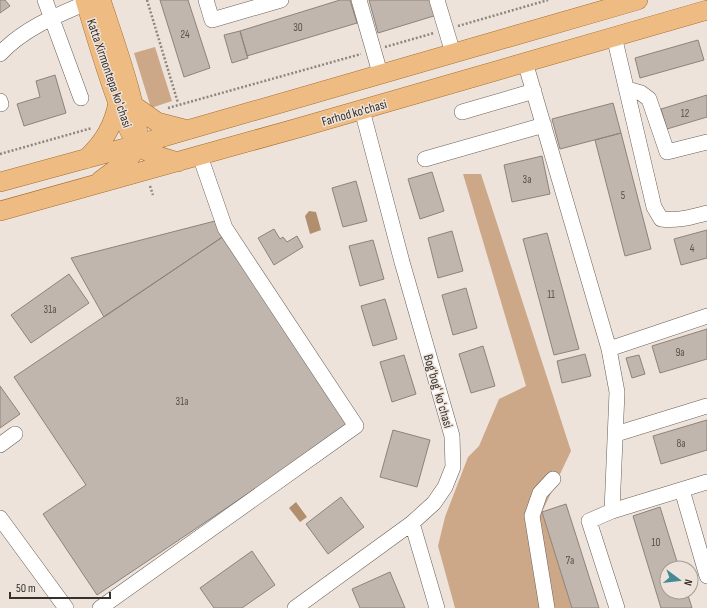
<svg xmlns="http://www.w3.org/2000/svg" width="707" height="608" font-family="'Sofia Sans Condensed',sans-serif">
  <rect width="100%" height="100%" fill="#eee3da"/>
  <path fill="#cda888" d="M 155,47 L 172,101 L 151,108 L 134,53 Z
    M 463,174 L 481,174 L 571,451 L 542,512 L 572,608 L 455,608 L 438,546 L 445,517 L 468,457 L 479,446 L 499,399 L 526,386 Z"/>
  <path fill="#b18e6e" d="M 309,211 L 316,212 L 321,230 L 310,234 L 305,216 Z
    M 296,502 L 307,517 L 300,522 L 289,508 Z"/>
  <path fill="#c0b6ad" stroke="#8d837b" d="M 0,0 L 5,0 L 10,6 L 0,13 Z
    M 160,0 L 188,0 L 210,68 L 184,77 Z
    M 340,0 L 350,0 L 357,23 L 247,56 L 240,31 Z
    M 369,0 L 433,0 L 437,15 L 378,33 Z
    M 240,31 L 248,58 L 232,63 L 224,35 Z
    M 698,40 L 704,60 L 640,78 L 635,58 Z
    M 55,75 L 66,113 L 24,126 L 17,104 L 40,97 L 36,81 Z
    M 707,95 L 707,117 L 667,129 L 661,109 Z
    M 613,103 L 621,133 L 560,149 L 552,119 Z
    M 621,133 L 651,249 L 625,256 L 595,140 Z
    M 542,156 L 550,194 L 512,202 L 504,165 Z
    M 432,172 L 444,211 L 420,219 L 408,179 Z
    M 356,181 L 367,221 L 343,227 L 332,188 Z
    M 215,221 L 224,236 L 104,317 L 71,258 Z
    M 274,229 L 280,239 L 283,237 L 287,242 L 297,236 L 303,247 L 274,265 L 258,238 Z
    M 707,230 L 707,258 L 681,265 L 674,239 Z
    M 452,231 L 463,271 L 438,278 L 428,238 Z
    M 547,233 L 579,349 L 554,355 L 523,239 Z
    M 224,236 L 350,425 L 97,595 L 43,514 L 86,485 L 14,377 Z
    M 373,240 L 384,279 L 360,286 L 349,246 Z
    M 69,274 L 89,303 L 31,343 L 11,315 Z
    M 466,288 L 477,328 L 453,335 L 442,295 Z
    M 385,299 L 397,339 L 373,346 L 361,306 Z
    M 707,329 L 707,359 L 660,373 L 652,346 Z
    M 483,346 L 495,386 L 471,393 L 459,354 Z
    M 585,354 L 591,376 L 562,383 L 557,361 Z
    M 404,355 L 416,394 L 392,402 L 380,362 Z
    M 639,355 L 645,374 L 632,378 L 626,358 Z
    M 0,386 L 20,414 L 0,428 Z
    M 707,420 L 707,450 L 661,464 L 653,436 Z
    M 393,430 L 430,440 L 417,487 L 380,477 Z
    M 341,497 L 364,527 L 328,554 L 306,524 Z
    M 566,504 L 599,608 L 572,608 L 542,512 Z
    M 660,507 L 679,568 L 667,568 L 667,592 L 687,592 L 692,608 L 661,608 L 633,516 Z
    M 252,551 L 275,585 L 242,608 L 214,608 L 200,588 Z
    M 390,572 L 405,608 L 360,608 L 352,589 Z"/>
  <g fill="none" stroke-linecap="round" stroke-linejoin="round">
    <defs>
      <path id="minor" d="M 45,0 L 81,98
        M 206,0 L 212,20 L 281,0
        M 359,0 L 380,73
        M 437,0 L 453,53
        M 614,36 L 654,207 L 661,219 C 678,221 691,217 707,213
        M 0,54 C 23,29 55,16 86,3
        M 525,62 L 609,349 L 617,392 L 612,511
        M 627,89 L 641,93 L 649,99 L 667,152 L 707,142
        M 0,101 L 1,104
        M 462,112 L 534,91
        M 425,159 L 544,125
        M 609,349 L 707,316
        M 616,434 L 707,406
        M 0,445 L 15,434
        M 682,490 L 707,576
        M 0,518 L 66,608
        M 412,523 L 437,608
        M 100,608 L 356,426 L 225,228 L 200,156
        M 295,608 L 412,523 L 434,503 L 445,487 L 453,467 L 452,436 L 402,262 L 362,110
        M 547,608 L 532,516 L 540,493 L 553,479
        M 617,608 L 589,521 L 612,511 L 707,482"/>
      <path id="major" d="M 85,0 C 93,26 123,132 139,146 C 150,155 165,158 178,162
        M 133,105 L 157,122 L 188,130
        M 86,159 C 103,143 114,126 118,102
        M 100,181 C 112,171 133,160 137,145 C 144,120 110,29 101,0
        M 0,182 L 125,148 L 638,0
        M 0,211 L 298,128 L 707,10"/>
    </defs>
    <use href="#minor" stroke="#685f57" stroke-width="16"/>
    <use href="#major" stroke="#a66d2e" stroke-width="20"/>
    <path stroke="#8d867f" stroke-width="2.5" stroke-dasharray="2 2" stroke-linecap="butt" d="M 147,0 L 178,103
      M 458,26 L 548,0
      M 385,47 L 434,33
      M 168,108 L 361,54
      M 0,154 L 92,128
      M 150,186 L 153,195"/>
    <use href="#minor" stroke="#fff" stroke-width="15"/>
    <use href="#major" stroke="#eebb82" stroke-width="19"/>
  </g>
  <g text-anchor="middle" stroke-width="3" stroke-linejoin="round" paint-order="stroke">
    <g font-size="11" fill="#58524d">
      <text x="298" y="31">30</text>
      <text x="185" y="38">24</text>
      <text x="685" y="117">12</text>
      <text x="527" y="183">3а</text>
      <text x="623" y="199">5</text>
      <text x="692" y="252">4</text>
      <text x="551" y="298">11</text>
      <text x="50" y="313">31а</text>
      <text x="680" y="356">9а</text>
      <text x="182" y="405">31а</text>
      <text x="681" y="447">8а</text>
      <text x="656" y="546">10</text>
      <text x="570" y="564">7а</text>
    </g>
    <g font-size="13" fill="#35312d" stroke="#eee3da">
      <text transform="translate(110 73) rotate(71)" y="5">Katta Xirmontepa koʻchasi</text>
      <text transform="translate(354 112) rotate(-16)" y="5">Farhod ko'chasi</text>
      <text transform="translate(439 391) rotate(74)" y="5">Bogʻbogʻ koʻchasi</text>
    </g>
  </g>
  <g transform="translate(679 580) rotate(105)"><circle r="19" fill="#eee3da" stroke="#a49c95"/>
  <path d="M0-3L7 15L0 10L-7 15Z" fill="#458997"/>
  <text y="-6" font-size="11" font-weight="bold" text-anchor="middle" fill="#35312d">N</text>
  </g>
  <path d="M10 592v6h100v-6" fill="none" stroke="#35312d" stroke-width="2"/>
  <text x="16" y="592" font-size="12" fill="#35312d" stroke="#eee3da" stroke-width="3" paint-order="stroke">50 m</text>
</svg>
